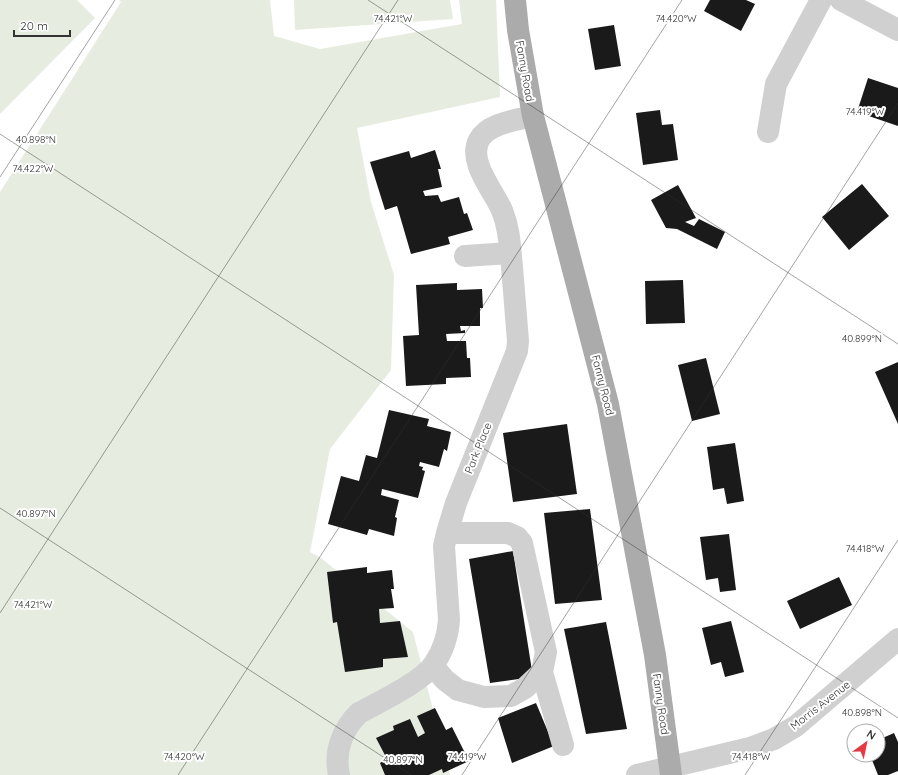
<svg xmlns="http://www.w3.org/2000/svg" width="898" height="775" font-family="Quicksand,sans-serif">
  <rect width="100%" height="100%" fill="#fff"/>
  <path fill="#e6ecdf" d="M 0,0 L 77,0 L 95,18 L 0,114 Z
    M 119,0 L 270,0 L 274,36 L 320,49 L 462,24 L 459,0 L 496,0 L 500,97 L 357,128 L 371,202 L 394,275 L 391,370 L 330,449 L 310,552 L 321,558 L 413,632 L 450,775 L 0,775 L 0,192 L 121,2 Z
    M 294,0 L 450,0 L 453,19 L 295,30 Z"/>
  <path fill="#1a1a1a" d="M 710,0 L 746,0 L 755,4 L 741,31 L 704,11 Z
    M 614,25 L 621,66 L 595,70 L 588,29 Z
    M 868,78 L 898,88 L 898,126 L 857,112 Z
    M 660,110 L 662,125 L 673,124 L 678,160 L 643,165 L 636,113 Z
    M 435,150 L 441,169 L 438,169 L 442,187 L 423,191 L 425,196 L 438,195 L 441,202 L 459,197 L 464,214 L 467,213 L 473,230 L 448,237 L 450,244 L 411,254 L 397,206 L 385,210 L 370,162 L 409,151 L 411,158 Z
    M 862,184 L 889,216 L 849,250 L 822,217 Z
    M 678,185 L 696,218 L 685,222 L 694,226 L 699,219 L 725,232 L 717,249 L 677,229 L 666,228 L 651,200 Z
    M 683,280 L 685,323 L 646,324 L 645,281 Z
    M 457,283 L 457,290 L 482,289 L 483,308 L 480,308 L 480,326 L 460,326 L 461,331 L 465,330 L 465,333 L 446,334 L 447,341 L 466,341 L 467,358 L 470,358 L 471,377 L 446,378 L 446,384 L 406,386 L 403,336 L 419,335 L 416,285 Z
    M 706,358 L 720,414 L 692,421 L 678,365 Z
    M 898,362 L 898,424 L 875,372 Z
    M 389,410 L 429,419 L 427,426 L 451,432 L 447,451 L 444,449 L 439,467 L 420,462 L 419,466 L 423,467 L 422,470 L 425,471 L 418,498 L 382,489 L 381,495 L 399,500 L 395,517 L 397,518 L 394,536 L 369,529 L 367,535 L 328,524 L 341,476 L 359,481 L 366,455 L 377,458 Z
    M 567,424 L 577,494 L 513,502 L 503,433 Z
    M 735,443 L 744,501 L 727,504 L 724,488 L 713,490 L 707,447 Z
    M 590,509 L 602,600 L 555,604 L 544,513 Z
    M 729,534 L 736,590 L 720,592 L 718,578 L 706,580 L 700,537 Z
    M 513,551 L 533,677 L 490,683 L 469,559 Z
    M 367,567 L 367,573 L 392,570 L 394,589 L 391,589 L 394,608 L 379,609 L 380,623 L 400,621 L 408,657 L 383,659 L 383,667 L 345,672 L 337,622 L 333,623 L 327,572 Z
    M 839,577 L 852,605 L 800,629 L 787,601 Z
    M 731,621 L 744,672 L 725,677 L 721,662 L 711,665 L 702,628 Z
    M 606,622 L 627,729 L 586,734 L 564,629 Z
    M 536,703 L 554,746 L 512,763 L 498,718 Z
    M 435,708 L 446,730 L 452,727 L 469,761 L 443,773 L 442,769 L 429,775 L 385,775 L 380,763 L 387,759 L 376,738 L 394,730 L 393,726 L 410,719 L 418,737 L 425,733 L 417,716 Z
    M 894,733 L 898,742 L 898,771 L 888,775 L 878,775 L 870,755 L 878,755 L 878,740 Z"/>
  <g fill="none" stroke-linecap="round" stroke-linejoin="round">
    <path stroke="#d0d0d0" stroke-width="22" d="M 841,0 L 898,30
      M 768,132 L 776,84 L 821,0
      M 465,256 L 510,253
      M 433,666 L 445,680 L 458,690 L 484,697 L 511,696 L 525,688 L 542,672 L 546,652 L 522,543 L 517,537 L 508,533 L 447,533
      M 542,672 L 563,745
      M 339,775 C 334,752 342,729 359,713 C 379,702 422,682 434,664 C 443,651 448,634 449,620 L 444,546 L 447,533 L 456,503 L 517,351 L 518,341 C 516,316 514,292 512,267 C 510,249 510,231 503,213 C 496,193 467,163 479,140 C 488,123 517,120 533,116
      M 637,775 L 750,748 L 774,739 L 796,726 L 898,639"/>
    <path stroke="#ababab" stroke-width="22" d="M 515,0 L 518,30 L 533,116 L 608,404 L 655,655 L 671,775"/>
  </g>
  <path fill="none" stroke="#333" stroke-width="1" stroke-opacity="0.45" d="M 368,0 L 898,344M 0,134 L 898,718M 0,177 L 115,0M 0,508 L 411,775M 0,613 L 398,0M 178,775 L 682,0M 462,775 L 898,103M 745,775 L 898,540"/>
  <g text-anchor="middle" stroke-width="4" stroke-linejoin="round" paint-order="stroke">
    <g font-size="11" fill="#333" stroke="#fff">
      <text transform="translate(525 71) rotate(80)" y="4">Fanny Road</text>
      <text transform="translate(603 385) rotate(76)" y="4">Fanny Road</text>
      <text transform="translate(478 448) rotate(-68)" y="4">Park Place</text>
      <text transform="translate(661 704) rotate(82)" y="4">Fanny Road</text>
      <text transform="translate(820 705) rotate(-38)" y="4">Morris Avenue</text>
    </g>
  </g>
  <g font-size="10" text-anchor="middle" fill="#333" stroke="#fff" stroke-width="4" stroke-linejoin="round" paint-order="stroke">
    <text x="676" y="22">74.420°W</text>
    <text x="393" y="22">74.421°W</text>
    <text x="865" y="115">74.419°W</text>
    <text x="36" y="143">40.898°N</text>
    <text x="33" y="172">74.422°W</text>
    <text x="862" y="342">40.899°N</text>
    <text x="36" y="517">40.897°N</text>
    <text x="865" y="552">74.418°W</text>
    <text x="33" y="608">74.421°W</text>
    <text x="862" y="716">40.898°N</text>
    <text x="184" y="760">74.420°W</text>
    <text x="467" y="760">74.419°W</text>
    <text x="751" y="760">74.418°W</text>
    <text x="403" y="763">40.897°N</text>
  </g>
  <g transform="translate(866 743) rotate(33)"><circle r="19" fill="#ffffff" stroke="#adadad"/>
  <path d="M0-3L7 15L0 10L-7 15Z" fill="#e63946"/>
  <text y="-6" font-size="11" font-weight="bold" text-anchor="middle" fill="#333333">N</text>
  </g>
  <path d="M14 30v6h56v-6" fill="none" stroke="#333333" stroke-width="2"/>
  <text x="20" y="30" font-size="12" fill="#333333" stroke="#ffffff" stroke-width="3" paint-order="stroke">20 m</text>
</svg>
